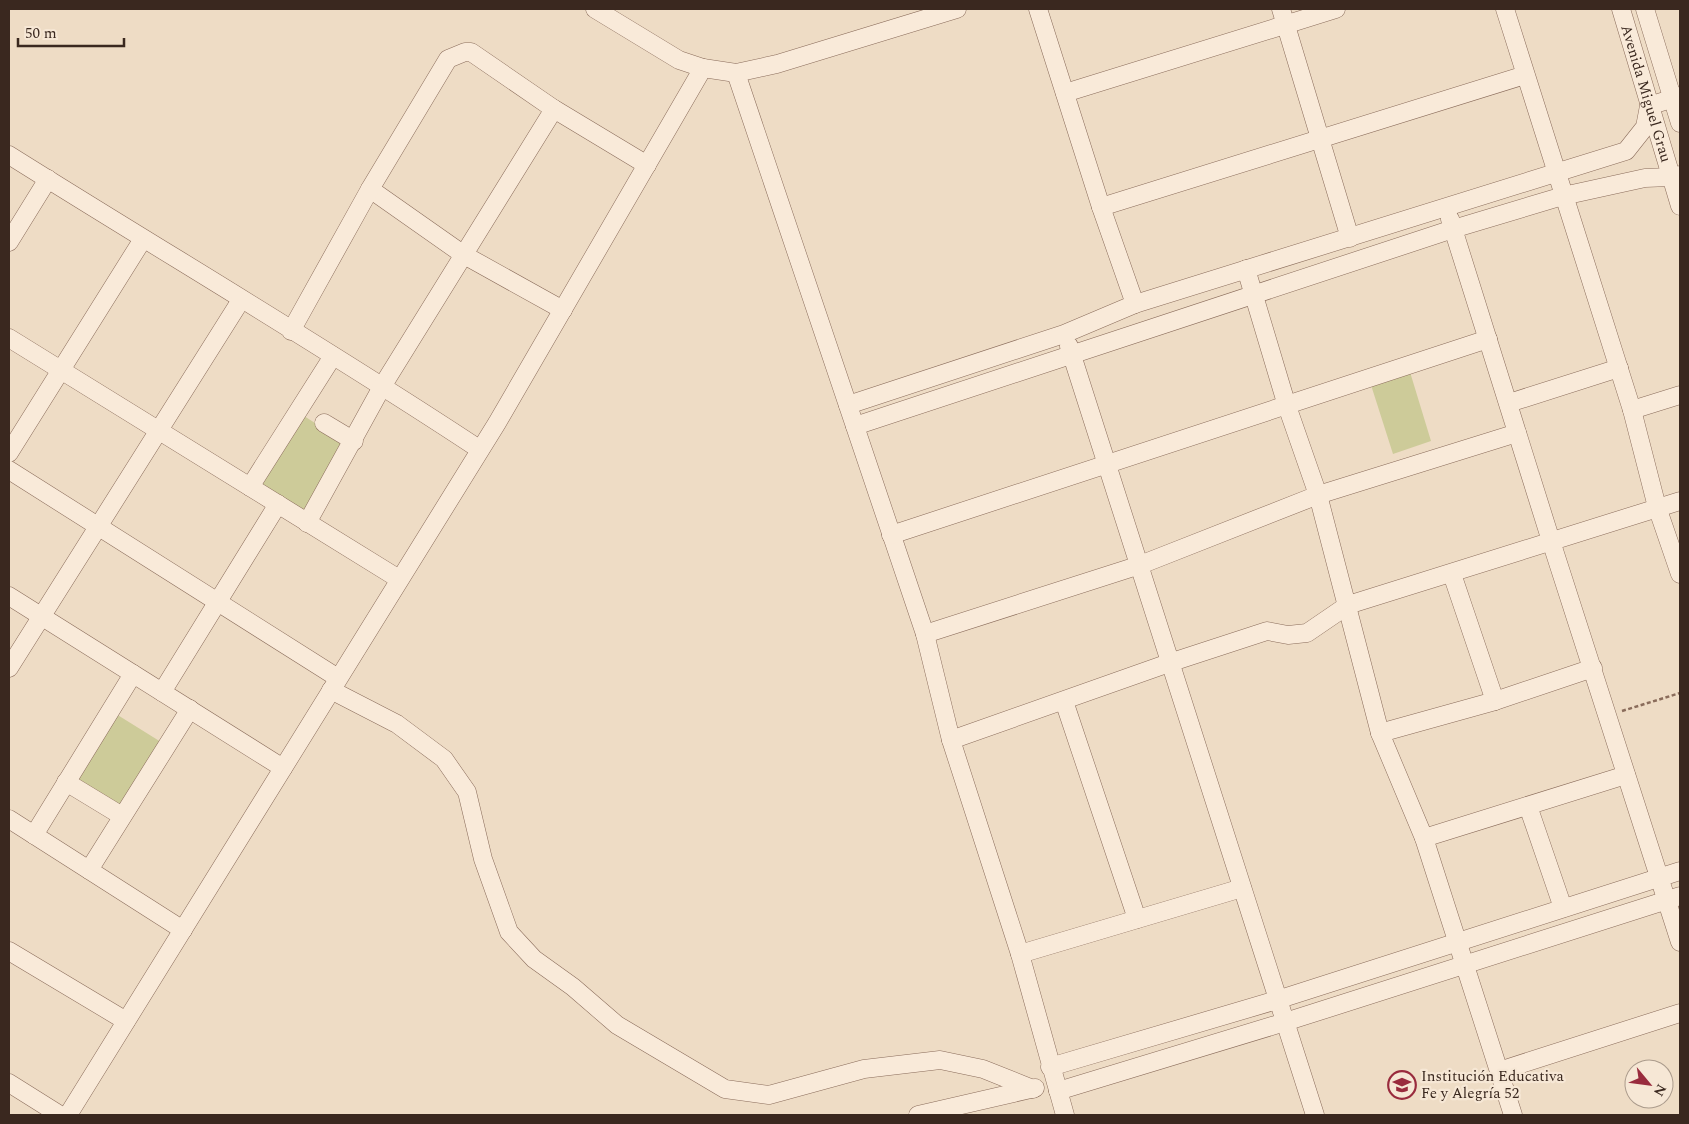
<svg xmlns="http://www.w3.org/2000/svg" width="1689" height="1124" font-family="Spectral,serif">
  <rect width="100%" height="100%" fill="#eedcc5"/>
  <path fill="#cdcb99" d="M 1410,372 L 1431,441 L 1393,454 L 1371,385 Z
    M 304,416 L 348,444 L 302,514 L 259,488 Z
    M 116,714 L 161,742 L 119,809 L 73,780 Z"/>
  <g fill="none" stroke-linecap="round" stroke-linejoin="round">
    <defs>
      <g id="minor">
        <path d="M 595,9 L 679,60 L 703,68 L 736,73 L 777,64 L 957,9"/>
        <path d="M 1038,9 L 1101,207 L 1135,304"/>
        <path d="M 1281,9 L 1350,238"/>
        <path d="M 1505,9 L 1632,410 L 1657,507 L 1680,574"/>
        <path id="s1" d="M 1621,9 L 1680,206"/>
        <path d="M 1645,9 L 1680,123"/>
        <path d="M 736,73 L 925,634 L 951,740 L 1020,954 L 1065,1115"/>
        <path d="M 1065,93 L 1336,9"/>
        <path d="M 9,155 C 165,253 325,347 479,449"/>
        <path d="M 370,189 L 464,255 L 563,310"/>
        <path d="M 1101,207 L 1525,75"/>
        <path d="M 1450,219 L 1551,541 L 1680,942"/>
        <path d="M 9,242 L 48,179"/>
        <path d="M 1246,269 L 1287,406 L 1318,495 L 1380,733 L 1424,838 L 1513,1115"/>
        <path d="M 291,331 L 370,189 L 448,59 L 465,52 L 471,52 L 554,109 L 647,165"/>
        <path d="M 9,338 L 399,579"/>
        <path d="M 1069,346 L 1315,1115"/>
        <path d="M 1509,403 L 1619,368"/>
        <path d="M 848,405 L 1064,334 L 1135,304 L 1626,151 L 1645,127 L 1649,106 L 1680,96"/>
        <path d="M 1632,410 L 1680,395"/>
        <path d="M 324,423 L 354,441"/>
        <path d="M 855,426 L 1453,229 L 1563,196 L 1645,178 L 1670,177 L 1680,175"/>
        <path d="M 9,453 L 143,239"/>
        <path d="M 9,470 L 338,678"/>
        <path d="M 250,487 L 333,356"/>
        <path d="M 307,523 L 383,385 L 554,109"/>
        <path d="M 891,535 L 1488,339"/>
        <path d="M 1452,574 L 1495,701"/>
        <path d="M 9,596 L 283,768"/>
        <path d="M 925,634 L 1140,565 L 1318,495 L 1517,433"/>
        <path d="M 9,668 L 241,300"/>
        <path d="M 331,690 L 397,724 L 444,759 L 467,792 L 483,859 L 509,932 L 534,959 L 573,987 L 617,1025 L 725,1089 L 769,1095 L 864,1069 L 940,1060 L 983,1069 L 1033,1089"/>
        <path d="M 162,692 L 278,504"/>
        <path d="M 1064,701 L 1137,919"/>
        <path d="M 1380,733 L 1495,701 L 1593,668"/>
        <path d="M 951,740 L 1169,663 L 1267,631 L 1288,635 L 1307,633 L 1348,605 L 1680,501"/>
        <path d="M 66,782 L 122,816"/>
        <path d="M 1528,806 L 1563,908"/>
        <path d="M 9,819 L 183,930"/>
        <path d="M 34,835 L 133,674"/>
        <path d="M 1424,838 L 1626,775"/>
        <path d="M 89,870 L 190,709"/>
        <path d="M 9,951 L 126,1021"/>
        <path d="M 1020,954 L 1242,888"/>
        <path d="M 1050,1067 L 1277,1000 L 1680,871"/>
        <path d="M 1499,1071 L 1680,1013"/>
        <path d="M 9,1083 L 60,1115"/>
        <path d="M 1058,1091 L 1285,1022 L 1680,896"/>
        <path d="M 68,1115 L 497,423 L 703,68"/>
        <path d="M 918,1115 L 1035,1088"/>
      </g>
    </defs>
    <use href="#minor" stroke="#8a6c5b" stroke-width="19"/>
    <path stroke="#8a6c5b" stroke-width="2.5" stroke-dasharray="4 2.5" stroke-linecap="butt" d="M 1622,711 L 1680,693"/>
    <use href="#minor" stroke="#f9ead9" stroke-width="18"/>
  </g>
  <defs>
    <symbol id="school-ring" viewBox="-11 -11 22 22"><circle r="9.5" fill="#f6e7d5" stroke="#992b3d" stroke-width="1.5"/><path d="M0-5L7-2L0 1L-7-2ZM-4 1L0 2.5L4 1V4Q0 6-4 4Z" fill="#992b3d"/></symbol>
  </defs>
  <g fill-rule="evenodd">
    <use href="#school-ring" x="1386" y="1069" width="32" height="32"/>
  </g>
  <g text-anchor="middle" stroke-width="4.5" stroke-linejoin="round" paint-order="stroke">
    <g font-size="15" fill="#3a281f" stroke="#f6e7d5">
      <text dy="5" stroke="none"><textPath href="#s1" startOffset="88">Avenida Miguel Grau</textPath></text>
    </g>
    <g font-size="15" fill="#3a281f" stroke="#f6e7d5" text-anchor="start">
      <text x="1421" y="1081">Institución Educativa<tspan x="1421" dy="17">Fe y Alegría 52</tspan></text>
    </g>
  </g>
  <rect width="1689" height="1124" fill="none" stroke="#3a281f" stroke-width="20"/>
  <g transform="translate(1649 1084) rotate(119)"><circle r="24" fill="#f6e7d5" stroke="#ab9b8c"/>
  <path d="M0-4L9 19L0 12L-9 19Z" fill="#992b3d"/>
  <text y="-8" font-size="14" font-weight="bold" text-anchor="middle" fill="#3a281f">N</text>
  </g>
  <path d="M18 38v8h106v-8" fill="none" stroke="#3a281f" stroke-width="2.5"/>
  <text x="25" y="38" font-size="15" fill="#3a281f" stroke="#f6e7d5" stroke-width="4" paint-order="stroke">50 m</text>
</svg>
